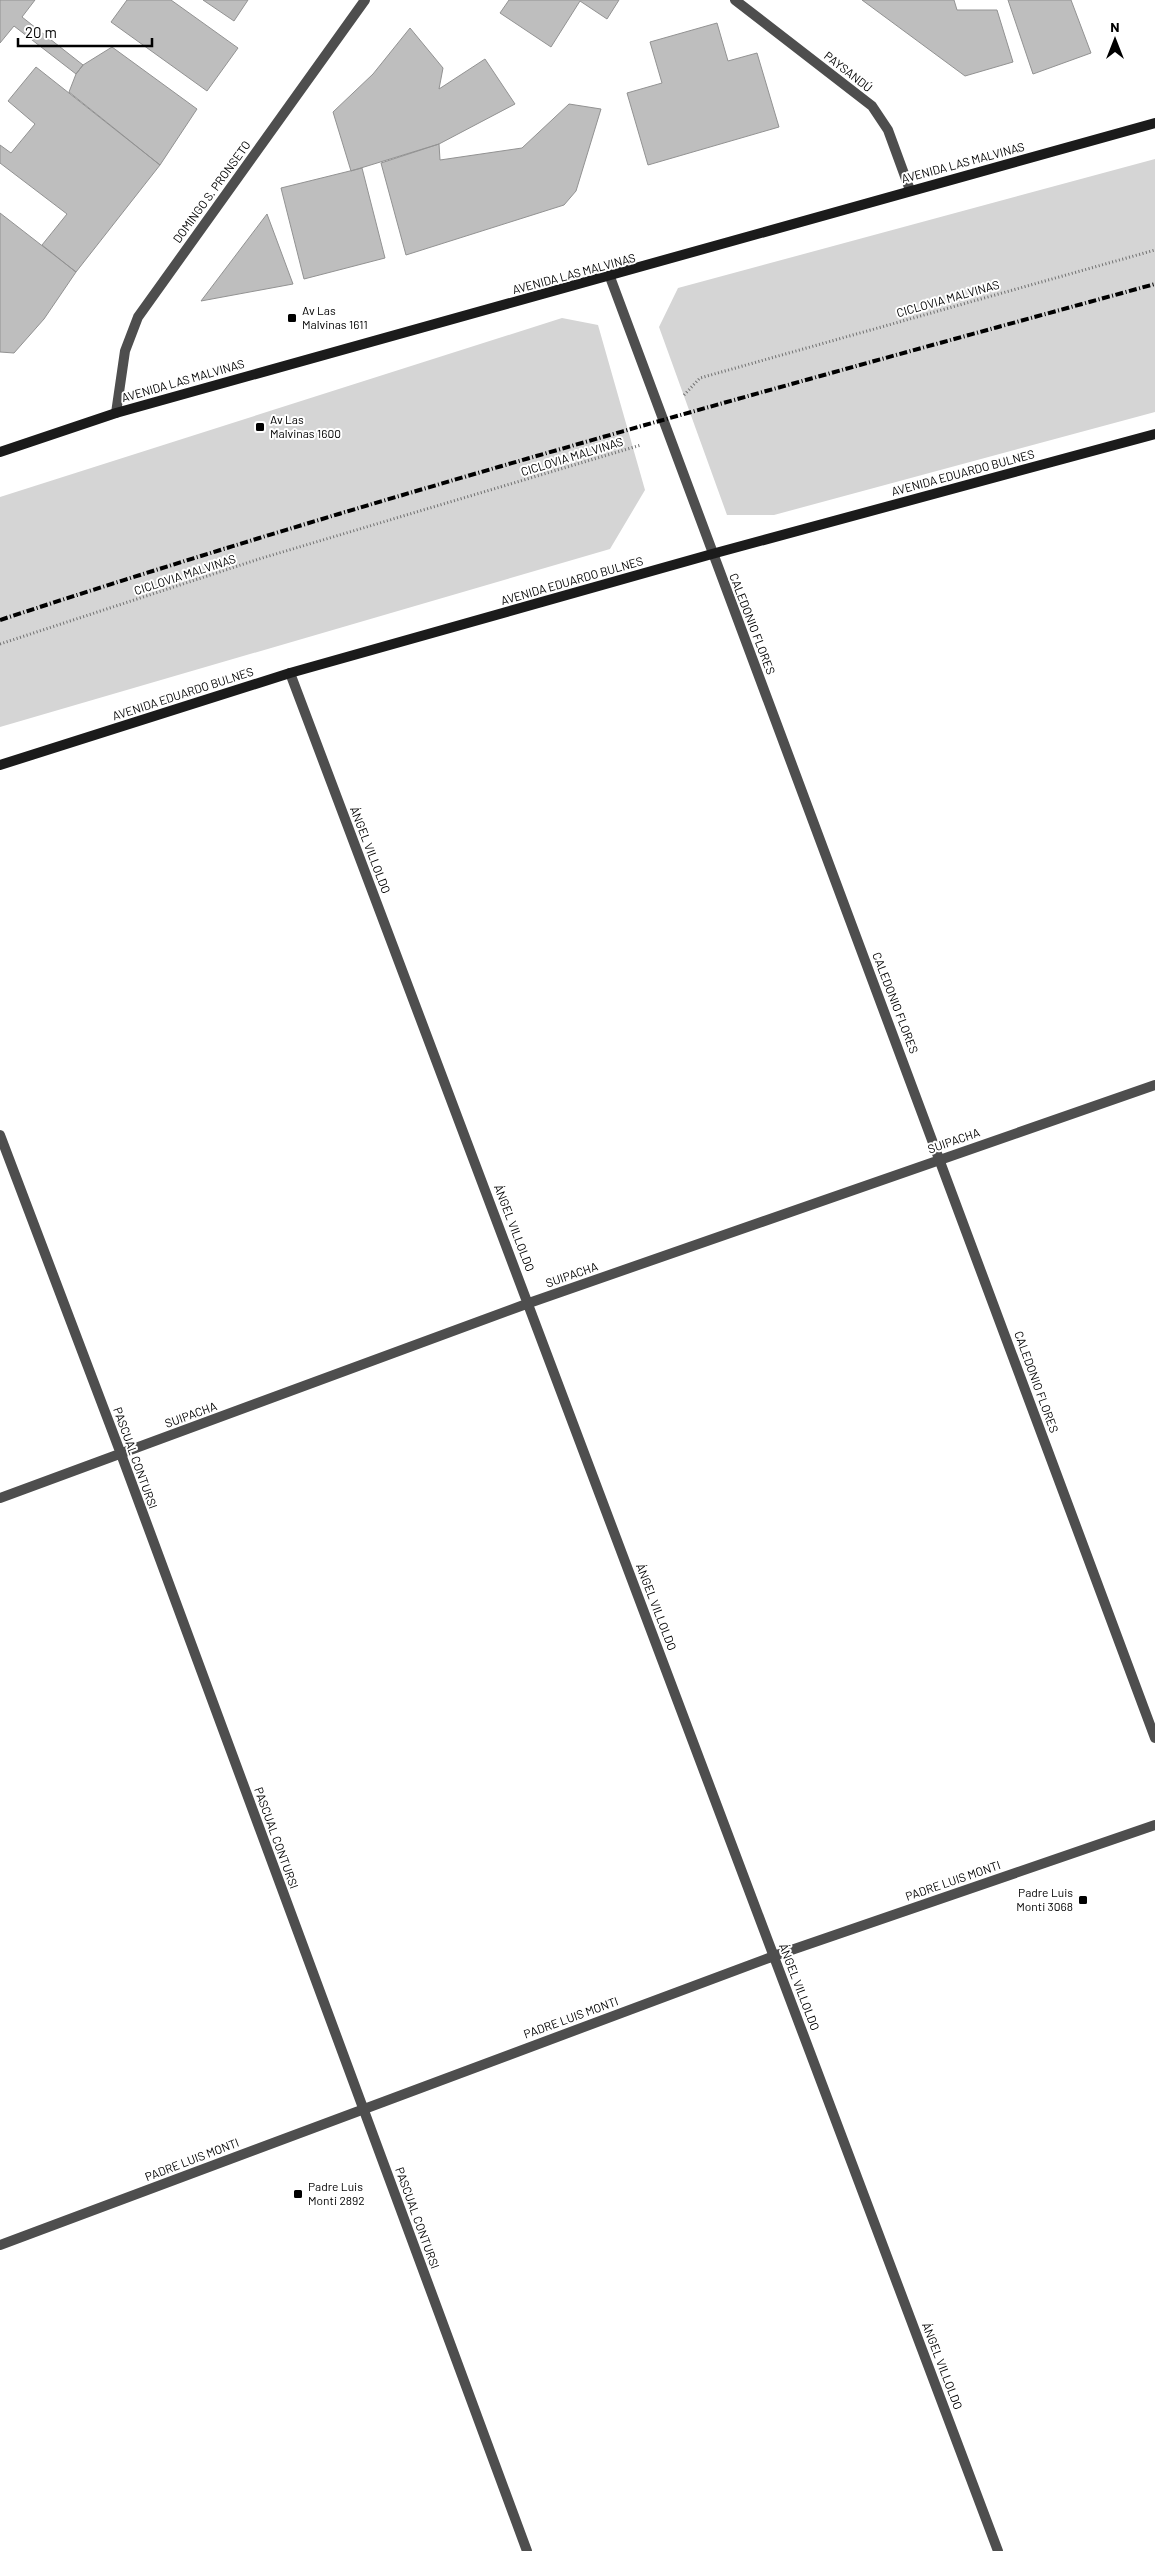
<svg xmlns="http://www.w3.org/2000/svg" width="1155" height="2551" font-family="Barlow,sans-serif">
  <rect width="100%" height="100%" fill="#fff"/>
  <path fill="#d5d5d5" d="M 1155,159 L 1155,412 L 774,515 L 727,515 L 659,327 L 678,288 Z
    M 562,318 L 598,325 L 645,490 L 610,549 L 0,727 L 0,497 Z"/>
  <path fill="#bebebe" stroke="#929292" d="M 0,0 L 35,0 L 22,17 L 83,65 L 76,74 L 14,26 L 0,43 Z
    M 127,0 L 171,0 L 238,48 L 207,91 L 111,22 Z
    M 203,0 L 248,0 L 234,21 Z
    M 509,0 L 619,0 L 607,19 L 580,1 L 551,47 L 500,13 Z
    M 862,0 L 954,0 L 957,10 L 997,10 L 1013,62 L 965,76 Z
    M 1008,0 L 1071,0 L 1091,53 L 1033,74 Z
    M 717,23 L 728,61 L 757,53 L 779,127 L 648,165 L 627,93 L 662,83 L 650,42 Z
    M 410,28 L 443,68 L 439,89 L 485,59 L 515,104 L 439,144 L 351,171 L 333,112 L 373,74 Z
    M 112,47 L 197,109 L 160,165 L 69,92 L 76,74 L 83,65 Z
    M 36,67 L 160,165 L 76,272 L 42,245 L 67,214 L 0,163 L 0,145 L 11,153 L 35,124 L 8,101 Z
    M 569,104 L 601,109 L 576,191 L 564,205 L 406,255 L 381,163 L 439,144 L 440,160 L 522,148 Z
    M 362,168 L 385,258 L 304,279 L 281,188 Z
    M 0,213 L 76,272 L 44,319 L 14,353 L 0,352 Z
    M 267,214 L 293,284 L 201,301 Z"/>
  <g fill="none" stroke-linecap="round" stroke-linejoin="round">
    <path stroke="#707070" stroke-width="3" stroke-dasharray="1 2.5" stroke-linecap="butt" d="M 684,395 L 700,378 L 1155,250
      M 0,644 L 259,559 L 641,445"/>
    <path stroke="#4e4e4e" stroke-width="10" d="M 735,0 L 872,106 L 888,130 L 910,190
      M 610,277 L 1155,1738
      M 116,413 L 125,351 L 138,317 L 365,0
      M 290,673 L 998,2551
      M 0,1135 L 121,1454 L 527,2551
      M 0,1498 L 529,1303 L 1155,1085
      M 0,2245 L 774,1956 L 1155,1825"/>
    <path stroke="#1b1b1b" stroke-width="10" d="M 0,452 L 116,413 L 1155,123
      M 0,765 L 290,673 L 712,554 L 1155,434"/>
    <path stroke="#000" stroke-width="4" stroke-dasharray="8 2.5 1 2.5" stroke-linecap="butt" d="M 0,620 C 381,495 768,390 1155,284"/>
  </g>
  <g fill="#000" stroke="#fff" stroke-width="2">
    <rect x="287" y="313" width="10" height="10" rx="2.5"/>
    <rect x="255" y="422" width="10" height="10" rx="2.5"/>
    <rect x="1078" y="1895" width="10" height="10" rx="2.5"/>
    <rect x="293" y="2189" width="10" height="10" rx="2.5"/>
  </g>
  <g text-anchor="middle" stroke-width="4" stroke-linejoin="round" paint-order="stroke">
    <g font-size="12" fill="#000" stroke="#fff">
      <text transform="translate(848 72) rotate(38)" y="4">PAYSANDÚ</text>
      <text transform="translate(963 163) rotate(-15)" y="4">AVENIDA LAS MALVINAS</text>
      <text transform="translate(212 192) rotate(-54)" y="4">DOMINGO S. PRONSETO</text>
      <text transform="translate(574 274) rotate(-15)" y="4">AVENIDA LAS MALVINAS</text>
      <text transform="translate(948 299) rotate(-16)" y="4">CICLOVIA MALVINAS</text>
      <text transform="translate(183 381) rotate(-16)" y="4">AVENIDA LAS MALVINAS</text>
      <text transform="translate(572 457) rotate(-17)" y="4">CICLOVIA MALVINAS</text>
      <text transform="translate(963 473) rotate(-15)" y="4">AVENIDA EDUARDO BULNES</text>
      <text transform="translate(185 575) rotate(-18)" y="4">CICLOVIA MALVINAS</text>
      <text transform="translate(572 581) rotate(-16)" y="4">AVENIDA EDUARDO BULNES</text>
      <text transform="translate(752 624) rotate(69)" y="4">CALEDONIO FLORES</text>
      <text transform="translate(183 694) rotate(-18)" y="4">AVENIDA EDUARDO BULNES</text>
      <text transform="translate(370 850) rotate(69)" y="4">ÁNGEL VILLOLDO</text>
      <text transform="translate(895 1003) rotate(69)" y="4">CALEDONIO FLORES</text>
      <text transform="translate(954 1141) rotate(-19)" y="4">SUIPACHA</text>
      <text transform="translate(514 1228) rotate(69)" y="4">ÁNGEL VILLOLDO</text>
      <text transform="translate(572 1275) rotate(-19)" y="4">SUIPACHA</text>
      <text transform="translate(1036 1382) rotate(70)" y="4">CALEDONIO FLORES</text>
      <text transform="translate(191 1415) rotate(-20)" y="4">SUIPACHA</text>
      <text transform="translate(135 1458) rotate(70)" y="4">PASCUAL CONTURSI</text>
      <text transform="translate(656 1607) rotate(69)" y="4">ÁNGEL VILLOLDO</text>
      <text transform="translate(276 1838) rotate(70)" y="4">PASCUAL CONTURSI</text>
      <text transform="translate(953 1881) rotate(-19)" y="4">PADRE LUIS MONTI</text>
      <text transform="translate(799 1987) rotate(69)" y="4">ÁNGEL VILLOLDO</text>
      <text transform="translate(571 2018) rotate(-20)" y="4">PADRE LUIS MONTI</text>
      <text transform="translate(192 2160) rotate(-21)" y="4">PADRE LUIS MONTI</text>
      <text transform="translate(417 2218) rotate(70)" y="4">PASCUAL CONTURSI</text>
      <text transform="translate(942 2366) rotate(69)" y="4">ÁNGEL VILLOLDO</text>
    </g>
    <g font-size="12" fill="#000" stroke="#fff" text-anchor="start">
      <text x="302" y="315">Av Las<tspan x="302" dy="14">Malvinas 1611</tspan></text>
      <text x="270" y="424">Av Las<tspan x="270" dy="14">Malvinas 1600</tspan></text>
      <text x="1073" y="1897" text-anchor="end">Padre Luis<tspan x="1073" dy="14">Monti 3068</tspan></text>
      <text x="308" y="2191">Padre Luis<tspan x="308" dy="14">Monti 2892</tspan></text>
    </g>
  </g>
  <g transform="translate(1115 40)" stroke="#ffffff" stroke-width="4" paint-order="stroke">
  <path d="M0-4L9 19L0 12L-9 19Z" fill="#000000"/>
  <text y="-8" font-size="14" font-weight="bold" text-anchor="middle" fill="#000000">N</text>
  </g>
  <path d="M18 38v8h134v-8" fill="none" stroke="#000000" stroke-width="2.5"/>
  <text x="25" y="38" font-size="15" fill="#000000" stroke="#ffffff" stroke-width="4" paint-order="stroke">20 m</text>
</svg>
